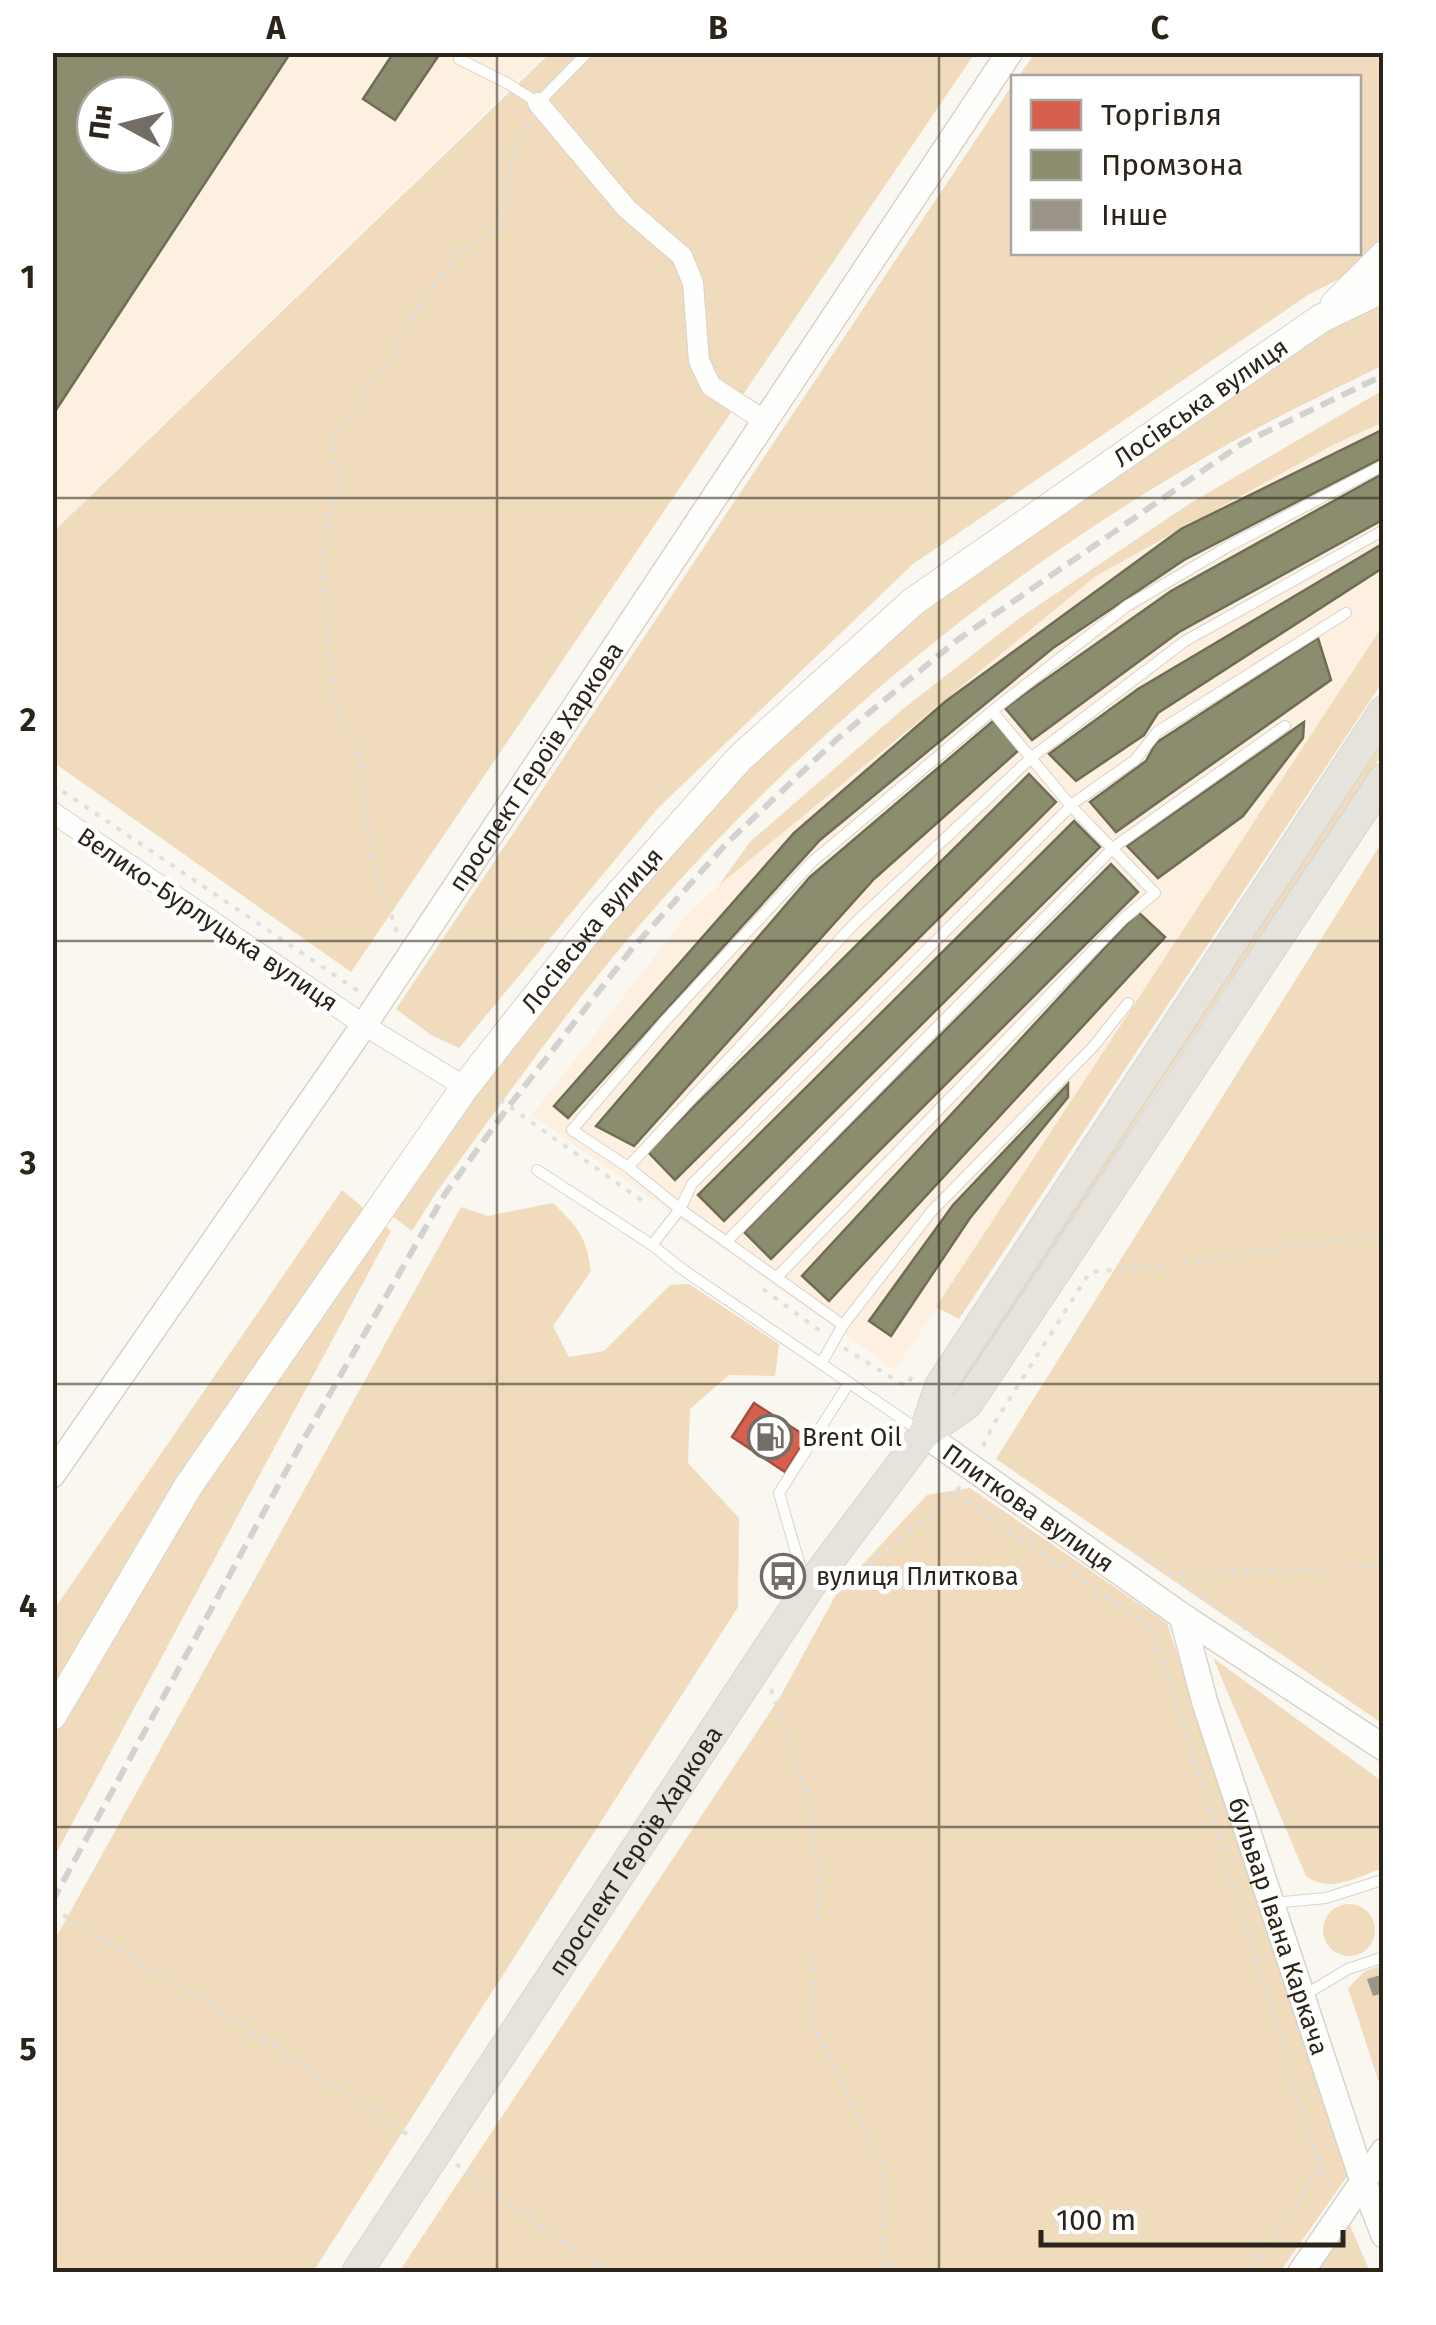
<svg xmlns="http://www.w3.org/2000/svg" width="1436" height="2325" font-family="'Fira Sans',sans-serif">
  <rect width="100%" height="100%" fill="#faf6f0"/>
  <path fill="#fdf0e0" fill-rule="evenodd" d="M 53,53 L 546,53 L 53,531 ZM 95,95 L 155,95 L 155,155 L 95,155 Z
    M 1383,422 L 1383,625 L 895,1370 L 532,1115 L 687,915 L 856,759 L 1176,516 Z"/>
  <path fill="#f0dbbd" d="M 550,53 L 975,53 L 351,972 L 53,762 L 53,532 Z
    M 1035,53 L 1383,53 L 1383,256 L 1308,295 L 913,564 L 658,808 L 459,1048 L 431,1035 L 396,1009 L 1013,84 L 1014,252 L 1358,252 L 1358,78 L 1018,77 Z
    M 1383,290 L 1383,365 C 1336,389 1287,411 1241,437 C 1027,555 831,712 668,893 C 583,987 510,1091 436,1193 L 412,1231 L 391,1215 L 452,1116 L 651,865 L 879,640 Z
    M 1383,390 L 1383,422 L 1331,446 L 1096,576 L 719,885 L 750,842 L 903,709 L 1021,617 L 1189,504 Z
    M 1383,625 L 1383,681 L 959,1319 L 936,1307 Z
    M 1383,738 L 1383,753 L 1159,1086 L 962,1388 L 956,1384 Z
    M 1383,840 L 1383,1724 L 996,1459 Z
    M 342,1190 L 391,1231 L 53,1859 L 53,1611 Z
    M 553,1203 C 578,1227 586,1236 591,1271 L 553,1326 L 569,1357 L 604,1351 L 670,1285 L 689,1284 L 779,1344 L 775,1376 L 729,1375 L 690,1409 L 688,1463 L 739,1518 L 738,1607 L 313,2272 L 53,2272 L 53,1943 L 461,1207 L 488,1216 Z
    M 970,1488 L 1167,1623 L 1348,2175 L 1280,2272 L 399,2272 L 780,1697 L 838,1591 L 927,1495 Z
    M 1213,1658 L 1383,1782 L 1383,1868 C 1357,1877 1330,1894 1306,1876 Z
    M1323 1930a26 26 0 1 1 52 0a26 26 0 1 1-52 0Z
    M 1383,1965 L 1383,2095 L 1348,1988 L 1365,1971 Z
    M 1349,2223 L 1370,2272 L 1316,2272 Z"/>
  <path fill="#d6604d" stroke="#a34e3e" stroke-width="2.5" d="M 754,1403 L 807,1437 L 785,1472 L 732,1437 Z"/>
  <path fill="#8c8c6e" stroke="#6f6d55" stroke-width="2.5" fill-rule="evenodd" d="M 52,52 L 291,52 L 52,416 ZM 95,95 L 155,95 L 155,155 L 95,155 Z
    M 394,52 L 441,52 L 395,120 L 363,99 Z
    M 1384,429 L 1384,457 L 1184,560 L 1053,648 L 820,840 L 568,1118 L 554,1106 L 794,833 L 946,701 L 1181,529 Z
    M 1384,473 L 1384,519 L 1179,632 L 1032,740 L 1005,708 L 1171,591 Z
    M 1384,543 L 1384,567 L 1158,713 L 1144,735 L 1076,781 L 1049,754 L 1138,689 Z
    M 1318,638 L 1331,680 L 1116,832 L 1090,802 L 1146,761 L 1156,743 Z
    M 993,721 L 1019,750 L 874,879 L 634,1146 L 596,1126 L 810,877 Z
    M 1304,722 L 1303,738 L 1243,816 L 1158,878 L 1127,846 Z
    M 1029,774 L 1056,802 L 675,1180 L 648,1152 Z
    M 1074,821 L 1100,847 L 724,1221 L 698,1195 Z
    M 1111,864 L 1138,892 L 771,1259 L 744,1232 Z
    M 1138,912 L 1165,937 L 829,1301 L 802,1276 Z
    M 1068,1084 L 1068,1097 L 970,1218 L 891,1336 L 869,1321 L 953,1205 Z"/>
  <path fill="#9a9489" d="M 1384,1974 L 1384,1993 L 1373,1996 L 1367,1979 Z"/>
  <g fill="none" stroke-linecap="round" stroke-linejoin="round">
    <defs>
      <path id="service" d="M 459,59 L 507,83 L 538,103 L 588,52
        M 628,1167 L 855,923 L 1032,757 L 1185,641 L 1384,530
        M 537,1170 L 652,1245 L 682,1269 L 920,1431
        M 727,1241 L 1114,847 L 1285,726
        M 652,1245 L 680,1209 L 692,1184 L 1075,802 L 1135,760 L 1157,732 L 1346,613
        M 777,1277 L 1123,919 L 1155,893 L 1071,806 L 992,711
        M 843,1325 L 931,1212 L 1093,1047 L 1128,1003
        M 821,1364 L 843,1325 L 680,1209 L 628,1167 L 572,1130 L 665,1021 L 812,862 L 992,711 L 1127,606 L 1229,546 L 1384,465
        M 805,1583 L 779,1493 L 849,1383
        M 1273,1903 L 1326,1898 L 1379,1881 L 1384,1883
        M 1303,1996 L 1348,1969 L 1384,1957"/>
      <path id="minor" d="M 538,103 L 627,209 L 682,256 L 693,283 L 699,361 L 711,386 L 765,421
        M 52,812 L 364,1025 L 465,1087"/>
      <g id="tertiary">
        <path id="s1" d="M 924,1434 L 1182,1616 L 1384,1748"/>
        <path id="s2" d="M 52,1475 L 364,1025 L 1010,52"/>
        <path id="s3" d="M 1182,1616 L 1205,1703 L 1363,2181 L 1384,2235"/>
        <path d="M 1301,2272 L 1384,2151"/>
      </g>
      <g id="secondary">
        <path d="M 1335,304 L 1384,255"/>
        <path id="s4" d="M 52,1716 L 189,1485 L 465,1087 L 598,918 L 740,758 L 914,601 L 1320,319 L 1384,288"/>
      </g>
      <g id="primary">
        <path d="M 924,1434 L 940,1386 L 1384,711"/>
        <path id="s5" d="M 357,2272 L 807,1590 L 924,1434 L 967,1404 L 1384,778"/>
      </g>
    </defs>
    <use href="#service" stroke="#d8d3cc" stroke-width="12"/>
    <use href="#minor" stroke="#d8d3cc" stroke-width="22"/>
    <use href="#tertiary" stroke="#d8d3cc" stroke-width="28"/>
    <use href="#secondary" stroke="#d8d3cc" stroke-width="30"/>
    <use href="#primary" stroke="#d7d4d0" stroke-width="32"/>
    <path stroke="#e0dfdc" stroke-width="4" stroke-dasharray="5 8" stroke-linecap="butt" d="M 52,784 L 361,993
      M 397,932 L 371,857 L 361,760 L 336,708 L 321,559 L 338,482 L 332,441 L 389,362 L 419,304 L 455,258 L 500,227 L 515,150 L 529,122
      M 489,1092 L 644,1202
      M 763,1289 L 824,1334
      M 844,1348 L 905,1386 L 917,1371
      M 983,1446 L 995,1422 L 1090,1272 L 1159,1266 L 1384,1233
      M 954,1494 L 1153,1628 L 1321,2167 L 1251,2272
      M 1123,1544 L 1168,1574 L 1384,1566
      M 1168,1574 L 1258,1637
      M 847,1582 L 954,1494 L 961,1485
      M 771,1689 L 810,1800 L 819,1880 L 811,2019 L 884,2169 L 883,2254 L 889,2272
      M 52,1908 L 335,2084 L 414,2139
      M 456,2164 L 607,2272
      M 1322,2169 L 1331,2187"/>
    <use href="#service" stroke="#fefefd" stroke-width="10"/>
    <use href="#minor" stroke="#fefefd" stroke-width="20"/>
    <use href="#tertiary" stroke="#fefefd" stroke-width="25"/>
    <use href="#secondary" stroke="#fefefd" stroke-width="28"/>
    <use href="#primary" stroke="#e6e2dc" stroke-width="30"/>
    <path stroke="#d4d2d0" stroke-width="6" stroke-dasharray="15 8" stroke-linecap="butt" d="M 52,1902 L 297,1451 L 445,1194 L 509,1106 L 631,950 L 727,843 L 836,740 L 956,641 L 1243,443 L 1384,375"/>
  </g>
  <path fill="none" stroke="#2b241a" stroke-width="2.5" stroke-opacity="0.55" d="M 497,52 L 497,2272M 939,52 L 939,2272M 52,498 L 1384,498M 52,941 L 1384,941M 52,1384 L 1384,1384M 52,1827 L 1384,1827"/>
  <defs>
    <symbol id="fuel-ring" viewBox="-11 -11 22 22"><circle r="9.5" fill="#fff" stroke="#736e65" stroke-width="1.5"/><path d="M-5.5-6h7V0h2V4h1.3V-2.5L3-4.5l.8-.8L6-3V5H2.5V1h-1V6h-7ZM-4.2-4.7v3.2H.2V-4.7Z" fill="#736e65"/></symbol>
    <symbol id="bus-ring" viewBox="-11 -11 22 22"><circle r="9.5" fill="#fff" stroke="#736e65" stroke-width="1.5"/><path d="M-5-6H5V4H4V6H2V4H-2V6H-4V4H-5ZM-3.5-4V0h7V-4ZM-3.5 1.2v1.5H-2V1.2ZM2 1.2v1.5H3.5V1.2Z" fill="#736e65"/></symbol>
  </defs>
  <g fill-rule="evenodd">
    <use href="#fuel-ring" x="745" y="1412" width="50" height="50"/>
    <use href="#bus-ring" x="758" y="1551" width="50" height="50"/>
  </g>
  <g text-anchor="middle" stroke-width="10" stroke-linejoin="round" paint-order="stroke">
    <g font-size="25" fill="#2b241a" stroke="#fff">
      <text dy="9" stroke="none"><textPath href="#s4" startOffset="1765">Лосівська вулиця</textPath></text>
      <text dy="9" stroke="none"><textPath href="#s2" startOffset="858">проспект Героїв Харкова</textPath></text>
      <text transform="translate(208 919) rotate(34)" y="9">Велико-Бурлуцька вулиця</text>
      <text dy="9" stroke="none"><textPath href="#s4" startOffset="955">Лосівська вулиця</textPath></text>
      <text dy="9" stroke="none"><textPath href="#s1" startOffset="128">Плиткова вулиця</textPath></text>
      <text dy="9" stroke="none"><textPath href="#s5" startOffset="505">проспект Героїв Харкова</textPath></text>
      <text dy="9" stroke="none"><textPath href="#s3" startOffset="325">бульвар Івана Каркача</textPath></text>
    </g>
    <g font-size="25" fill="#2b241a" stroke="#fff" text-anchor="start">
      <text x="802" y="1446">Brent Oil</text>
      <text x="816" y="1585">вулиця Плиткова</text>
    </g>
  </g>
  <rect width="1436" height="2325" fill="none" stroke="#ffffff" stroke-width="110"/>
  <rect x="1011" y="75" width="350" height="180" fill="#ffffff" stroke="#aaa7a3" stroke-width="2.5"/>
  <rect x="1031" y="100" width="50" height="30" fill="#d6604d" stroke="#aaa7a3" stroke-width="2.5"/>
  <text x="1101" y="125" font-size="30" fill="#2b241a">Торгівля</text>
  <rect x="1031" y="150" width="50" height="30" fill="#8c8c6e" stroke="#aaa7a3" stroke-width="2.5"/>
  <text x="1101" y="175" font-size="30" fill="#2b241a">Промзона</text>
  <rect x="1031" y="200" width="50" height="30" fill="#9a9489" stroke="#aaa7a3" stroke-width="2.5"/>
  <text x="1101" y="225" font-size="30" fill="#2b241a">Інше</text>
  <g transform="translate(125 125) rotate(277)"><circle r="48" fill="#ffffff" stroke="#aaa7a3" stroke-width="2.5"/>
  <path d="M0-8L18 38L0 25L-18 38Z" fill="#736e65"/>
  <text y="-15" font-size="28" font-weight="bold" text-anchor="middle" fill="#2b241a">Пн</text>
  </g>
  <path d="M1041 2230v15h302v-15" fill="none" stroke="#2b241a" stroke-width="5"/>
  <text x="1056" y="2230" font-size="30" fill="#2b241a" stroke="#ffffff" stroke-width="8" paint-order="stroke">100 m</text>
  <rect x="55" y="55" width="1326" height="2215" fill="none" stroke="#2b241a" stroke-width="4"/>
  <g font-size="32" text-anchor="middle" font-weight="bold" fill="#2b241a">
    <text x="276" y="39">A</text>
    <text x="718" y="39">B</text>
    <text x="1160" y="39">C</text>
    <text x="28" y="288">1</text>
    <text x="28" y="731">2</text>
    <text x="28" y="1174">3</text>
    <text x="28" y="1617">4</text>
    <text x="28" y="2060">5</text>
  </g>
</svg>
